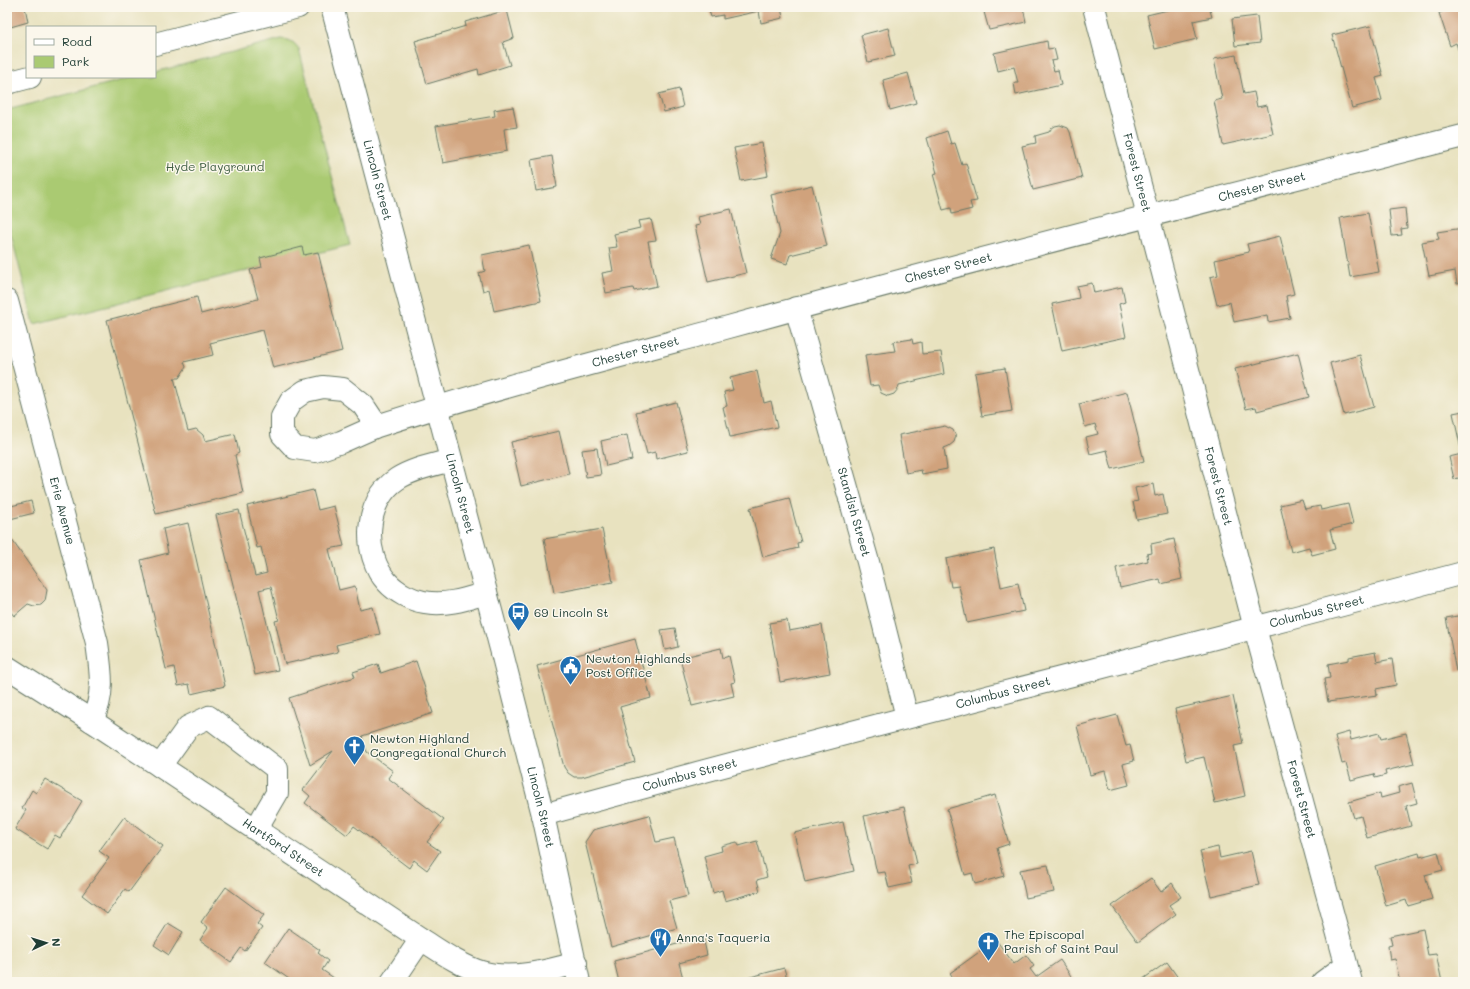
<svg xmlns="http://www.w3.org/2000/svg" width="1470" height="989" font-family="Mali,sans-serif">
  <rect width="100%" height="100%" fill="#fbf7ec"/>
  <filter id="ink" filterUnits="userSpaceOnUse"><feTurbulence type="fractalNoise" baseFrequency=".025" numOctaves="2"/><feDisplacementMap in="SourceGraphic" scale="8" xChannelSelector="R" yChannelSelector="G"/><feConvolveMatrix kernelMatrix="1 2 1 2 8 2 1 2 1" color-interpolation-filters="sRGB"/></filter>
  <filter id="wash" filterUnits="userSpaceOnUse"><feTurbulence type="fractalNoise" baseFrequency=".012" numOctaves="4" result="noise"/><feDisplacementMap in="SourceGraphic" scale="16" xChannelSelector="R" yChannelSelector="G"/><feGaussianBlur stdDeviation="0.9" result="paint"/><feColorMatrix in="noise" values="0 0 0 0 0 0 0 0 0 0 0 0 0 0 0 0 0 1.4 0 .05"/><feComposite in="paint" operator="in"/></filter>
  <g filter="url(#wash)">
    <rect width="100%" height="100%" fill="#e8e2bf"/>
    <path fill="#aaca72" stroke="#648453" d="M 281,39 C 290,39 294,42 299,49 L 350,245 L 34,324 L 7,219 L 7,110 L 134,77 L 155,77 L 155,72 Z"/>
    <g id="blocks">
      <path fill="#d0a27b" d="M 7,7 L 25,7 L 28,22 L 7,28 Z
        M 708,7 L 781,7 L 783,18 L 761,23 L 759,11 L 723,19 L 723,15 L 711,17 Z
        M 1005,7 L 1023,7 L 1026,22 L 989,30 L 984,12 Z
        M 1172,7 L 1209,7 L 1212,17 L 1193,21 L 1197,39 L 1155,49 L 1147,15 L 1172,9 Z
        M 1457,7 L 1463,7 L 1463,64 L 1456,43 L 1450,46 L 1439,13 Z
        M 507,10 L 514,38 L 503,42 L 510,65 L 479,75 L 478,69 L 427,84 L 415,41 L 466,26 L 465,22 Z
        M 1257,16 L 1260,43 L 1235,46 L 1232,19 Z
        M 1370,26 L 1383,76 L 1376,78 L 1382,100 L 1352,108 L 1332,35 Z
        M 888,28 L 895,56 L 868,62 L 861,35 Z
        M 1047,41 L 1048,49 L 1054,48 L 1057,60 L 1051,61 L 1054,71 L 1058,70 L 1061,85 L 1016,95 L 1014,83 L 1018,83 L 1014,67 L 998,71 L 994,53 Z
        M 1236,55 L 1244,94 L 1254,92 L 1257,107 L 1267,105 L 1273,134 L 1223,145 L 1214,101 L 1222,99 L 1214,59 Z
        M 908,73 L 916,103 L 890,110 L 883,80 Z
        M 679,89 L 683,107 L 664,112 L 659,94 Z
        M 513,107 L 517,127 L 504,129 L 507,151 L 443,163 L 436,126 L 495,116 L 494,110 Z
        M 1060,125 L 1068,128 L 1070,132 L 1082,178 L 1033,190 L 1022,146 L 1036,143 L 1035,136 L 1049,132 L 1051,129 L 1055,126 Z
        M 947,131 L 951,144 L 955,143 L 962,165 L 966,163 L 977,201 L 970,202 L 972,209 L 952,214 L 951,208 L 943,210 L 933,174 L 937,173 L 927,138 Z
        M 762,143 L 768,176 L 741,181 L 734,148 Z
        M 552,156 L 557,187 L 536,191 L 531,160 Z
        M 812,185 L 827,246 L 790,255 L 787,264 L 771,259 L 780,233 L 771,195 Z
        M 1405,208 L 1407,228 L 1401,229 L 1402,235 L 1392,236 L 1389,210 Z
        M 731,209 L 746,273 L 708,282 L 695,226 L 700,225 L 698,217 Z
        M 1368,213 L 1379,272 L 1350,277 L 1340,218 Z
        M 651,219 L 656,240 L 648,241 L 657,286 L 634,291 L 633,288 L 606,293 L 602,273 L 613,271 L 609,248 L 617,247 L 614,234 L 640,228 L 638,221 Z
        M 1463,228 L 1463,283 L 1457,284 L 1455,271 L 1429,276 L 1422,242 L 1439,239 L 1437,232 Z
        M 1280,236 L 1294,294 L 1286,296 L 1290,318 L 1268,322 L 1267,315 L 1234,322 L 1230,302 L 1217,305 L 1210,277 L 1218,275 L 1215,260 L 1249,252 L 1247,244 Z
        M 529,245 L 541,301 L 494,311 L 489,289 L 483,291 L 479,273 L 485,271 L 482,255 Z
        M 302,247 L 304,255 L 318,252 L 342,351 L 273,368 L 263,330 L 210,343 L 213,355 L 184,362 L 186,367 L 179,378 L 174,378 L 188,431 L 196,429 L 203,435 L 205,441 L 235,434 L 239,453 L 235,455 L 243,493 L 156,514 L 107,320 L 197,297 L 201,314 L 258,299 L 250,270 L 262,267 L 260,258 Z
        M 1092,283 L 1094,293 L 1122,287 L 1125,302 L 1119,304 L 1126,337 L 1062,351 L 1052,304 L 1079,298 L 1077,286 Z
        M 912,339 L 913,344 L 921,342 L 922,354 L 941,352 L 944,374 L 899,385 L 898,389 L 894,394 L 888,396 L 881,393 L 878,385 L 870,386 L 865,355 L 895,351 L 893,342 Z
        M 1298,353 L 1309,397 L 1257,411 L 1256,407 L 1246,409 L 1235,369 Z
        M 1360,355 L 1374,407 L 1344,415 L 1330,363 Z
        M 1005,368 L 1012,411 L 982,416 L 975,373 Z
        M 757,371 L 764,403 L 771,401 L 777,427 L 730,437 L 723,407 L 727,406 L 724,392 L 733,390 L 730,378 Z
        M 1127,392 L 1144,461 L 1112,469 L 1107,450 L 1090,454 L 1086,437 L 1098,434 L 1095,424 L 1085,427 L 1079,404 Z
        M 676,402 L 688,451 L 656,459 L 655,452 L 647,454 L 636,412 Z
        M 1463,411 L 1463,477 L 1454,479 L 1449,457 L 1462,454 L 1453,413 Z
        M 945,426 L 953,430 L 956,436 L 954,442 L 949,446 L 944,448 L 947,469 L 922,474 L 921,470 L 906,473 L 899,435 Z
        M 559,431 L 569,474 L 521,486 L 511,442 Z
        M 627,435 L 632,460 L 606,466 L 601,441 Z
        M 597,448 L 601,475 L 586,477 L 582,450 Z
        M 1153,484 L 1155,496 L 1163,494 L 1167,514 L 1137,520 L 1133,502 L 1138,501 L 1135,488 Z
        M 313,490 L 318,510 L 334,506 L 344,546 L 329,549 L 339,590 L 355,586 L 360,610 L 373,607 L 380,634 L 336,645 L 338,652 L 285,664 L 275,621 L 279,620 L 271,587 L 259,590 L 278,670 L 255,675 L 216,515 L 239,510 L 255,576 L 267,573 L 261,547 L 257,548 L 247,506 Z
        M 789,498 L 801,542 L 797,543 L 798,548 L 763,557 L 750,508 Z
        M 1302,500 L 1305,509 L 1320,506 L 1321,510 L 1348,504 L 1353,524 L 1330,530 L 1335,549 L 1312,555 L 1309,547 L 1291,552 L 1280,505 Z
        M 31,501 L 34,513 L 10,519 L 7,507 Z
        M 188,523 L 225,686 L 191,694 L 189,684 L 178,686 L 174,667 L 166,669 L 141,560 L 168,553 L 163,529 Z
        M 602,529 L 613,582 L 554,593 L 544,539 Z
        M 7,533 L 47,590 L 45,601 L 41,605 L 34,606 L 28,604 L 14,616 L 10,611 L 7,613 Z
        M 1174,539 L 1182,579 L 1161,584 L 1160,579 L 1120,588 L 1116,568 L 1148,561 L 1147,554 L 1152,553 L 1151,544 Z
        M 994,549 L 1001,587 L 1018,583 L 1024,611 L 967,623 L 959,586 L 951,587 L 946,559 Z
        M 1463,615 L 1463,670 L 1456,671 L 1446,618 Z
        M 787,620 L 789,631 L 822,625 L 830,673 L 780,682 L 769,623 Z
        M 675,628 L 678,647 L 665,650 L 661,630 Z
        M 635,639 L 651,698 L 620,707 L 635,762 L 582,777 L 574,777 L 568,773 L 564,767 L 537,666 Z
        M 721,648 L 723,658 L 729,656 L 735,682 L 731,683 L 734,696 L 692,706 L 680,658 Z
        M 1375,652 L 1377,662 L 1392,659 L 1396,685 L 1376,689 L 1377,695 L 1328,702 L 1324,679 L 1330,678 L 1328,664 L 1349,660 L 1349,657 Z
        M 416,661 L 433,713 L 362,736 L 367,752 L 393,771 L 388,778 L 444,820 L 427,842 L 440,851 L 427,870 L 414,860 L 409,868 L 354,826 L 347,835 L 305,803 L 310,796 L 303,790 L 333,751 L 310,765 L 289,698 L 355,677 L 353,672 L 378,664 L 381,673 Z
        M 1233,696 L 1243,744 L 1234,746 L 1245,796 L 1215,803 L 1204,757 L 1186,761 L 1175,709 Z
        M 1117,715 L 1126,746 L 1130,745 L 1134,761 L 1123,764 L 1129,785 L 1110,790 L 1105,771 L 1090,775 L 1077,726 Z
        M 1349,732 L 1351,740 L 1379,733 L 1381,739 L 1406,733 L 1414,764 L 1385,771 L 1386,775 L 1375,778 L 1374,774 L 1351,780 L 1346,763 L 1342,764 L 1335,736 Z
        M 45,779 L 82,801 L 60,838 L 55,835 L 47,849 L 15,829 L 26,810 L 22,808 L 32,790 L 36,793 Z
        M 1412,783 L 1417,803 L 1406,806 L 1411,826 L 1367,838 L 1361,816 L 1354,818 L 1349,802 L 1380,793 L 1381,798 L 1399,793 L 1398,787 Z
        M 995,795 L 1009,844 L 997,848 L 1004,876 L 975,884 L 972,873 L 965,875 L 947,809 Z
        M 904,807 L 917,864 L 908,866 L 912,883 L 889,888 L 885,872 L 877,873 L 864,816 Z
        M 649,815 L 656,842 L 674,838 L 688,896 L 669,901 L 677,928 L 611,947 L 585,842 L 593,830 Z
        M 124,817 L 163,846 L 129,892 L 125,889 L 107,914 L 82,895 L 109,858 L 99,851 Z
        M 843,822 L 854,871 L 805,882 L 794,833 Z
        M 757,841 L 767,877 L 757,880 L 760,891 L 725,901 L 722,890 L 713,893 L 704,856 L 722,851 L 721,846 L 737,842 L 739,846 Z
        M 1218,847 L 1220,858 L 1251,851 L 1259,885 L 1211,896 L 1200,851 Z
        M 1438,852 L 1443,870 L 1425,875 L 1432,899 L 1408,906 L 1406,900 L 1386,906 L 1375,866 L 1419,853 L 1420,857 Z
        M 1048,865 L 1054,892 L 1026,898 L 1020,870 Z
        M 1151,878 L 1161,892 L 1172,883 L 1181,897 L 1169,905 L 1176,914 L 1138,942 L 1112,906 Z
        M 226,887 L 264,915 L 257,924 L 262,928 L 245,951 L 241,948 L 231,962 L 200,940 L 208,928 L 201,922 Z
        M 168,923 L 183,932 L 169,955 L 154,945 Z
        M 288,928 L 320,950 L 318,953 L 328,961 L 322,970 L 334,978 L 332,982 L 287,982 L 289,979 L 265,962 Z
        M 1423,929 L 1428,955 L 1436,954 L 1442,982 L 1400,982 L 1395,959 L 1390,960 L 1388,946 L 1392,945 L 1390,936 Z
        M 703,937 L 707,955 L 679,963 L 684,982 L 619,982 L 614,961 Z
        M 996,940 L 1014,964 L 1026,955 L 1034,966 L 1030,969 L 1036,977 L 1060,960 L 1075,982 L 956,982 L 950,973 Z
        M 1167,962 L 1181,982 L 1139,982 Z
        M 784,968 L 788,982 L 732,982 Z"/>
    </g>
  </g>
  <g filter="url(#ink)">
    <use href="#blocks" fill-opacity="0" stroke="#657765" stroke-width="1"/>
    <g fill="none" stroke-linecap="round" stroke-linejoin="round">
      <defs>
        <g id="minor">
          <path id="s1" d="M 332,7 L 501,649 L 543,815 L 579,982"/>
          <path id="s2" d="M 1094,7 L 1255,628 L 1351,982"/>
          <path d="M 155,44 L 298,7"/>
          <path d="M 7,83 L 30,77"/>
          <path id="s3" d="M 7,301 L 97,643 C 101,672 105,694 92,721"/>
          <path id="s4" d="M 796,308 L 868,562 L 907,717"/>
          <path id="s5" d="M 377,426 L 341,442 L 315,451 L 295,448 L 282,434 L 282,417 L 291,401 L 305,391 L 323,387 L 343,389 L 363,405 L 377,426 C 492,389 609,359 725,328 C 970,261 1216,198 1463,136"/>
          <path d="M 451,460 C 433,465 412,469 397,479 C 364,501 362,554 387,582 C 396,592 411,600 424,602 C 446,606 466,599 486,593"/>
          <path id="s6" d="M 7,667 L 92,721 L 421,939 C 440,951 459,965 481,972 C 510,981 548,971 576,963"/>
          <path d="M 160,766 L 188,727 L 209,717 L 277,769 L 277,793 L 256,829"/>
          <path id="s7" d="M 543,815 C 848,730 1157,655 1463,573"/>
          <path d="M 392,982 L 421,939"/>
          <path d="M 1323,982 L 1346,965"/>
        </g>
      </defs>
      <use href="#minor" stroke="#657765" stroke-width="24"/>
      <use href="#minor" stroke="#fff" stroke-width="22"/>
      <path stroke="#1f3d34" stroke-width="1" d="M 7,977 L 15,982"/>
    </g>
  </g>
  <defs>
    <symbol id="bus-pin" viewBox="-11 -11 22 30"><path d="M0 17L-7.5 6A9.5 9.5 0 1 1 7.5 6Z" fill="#1f6fb2" stroke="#fbf7ec"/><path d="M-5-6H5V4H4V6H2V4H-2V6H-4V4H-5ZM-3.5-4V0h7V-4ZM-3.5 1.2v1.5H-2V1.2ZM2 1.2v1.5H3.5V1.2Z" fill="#fff"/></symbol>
    <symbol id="civic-pin" viewBox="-11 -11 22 30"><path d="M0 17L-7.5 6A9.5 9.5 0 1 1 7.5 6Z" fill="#1f6fb2" stroke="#fbf7ec"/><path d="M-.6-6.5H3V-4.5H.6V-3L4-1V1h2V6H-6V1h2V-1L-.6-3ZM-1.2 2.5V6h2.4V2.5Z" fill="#fff"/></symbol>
    <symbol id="church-pin" viewBox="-11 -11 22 30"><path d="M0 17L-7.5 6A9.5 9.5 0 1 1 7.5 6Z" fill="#1f6fb2" stroke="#fbf7ec"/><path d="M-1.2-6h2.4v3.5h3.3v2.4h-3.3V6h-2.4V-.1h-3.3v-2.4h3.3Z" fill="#fff"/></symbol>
    <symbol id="restaurant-pin" viewBox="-11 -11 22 30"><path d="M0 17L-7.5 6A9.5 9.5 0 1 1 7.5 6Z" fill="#1f6fb2" stroke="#fbf7ec"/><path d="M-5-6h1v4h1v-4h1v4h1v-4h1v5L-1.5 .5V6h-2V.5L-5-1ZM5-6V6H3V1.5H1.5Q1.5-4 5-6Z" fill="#fff"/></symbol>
  </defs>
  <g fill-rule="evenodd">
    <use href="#bus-pin" x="506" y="600" width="25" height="34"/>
    <use href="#civic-pin" x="558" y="654" width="25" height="34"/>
    <use href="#church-pin" x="342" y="734" width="25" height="34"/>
    <use href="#restaurant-pin" x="648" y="926" width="25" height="34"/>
    <use href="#church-pin" x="976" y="930" width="25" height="34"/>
  </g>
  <g text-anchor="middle" stroke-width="3" stroke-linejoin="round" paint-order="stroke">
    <g font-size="12" fill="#426044" stroke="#fbf7ec">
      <text x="215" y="171">Hyde Playground</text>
    </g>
    <g font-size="12" fill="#1f3d34" stroke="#fbf7ec">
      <text dy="4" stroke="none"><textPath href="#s2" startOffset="171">Forest Street</textPath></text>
      <text dy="4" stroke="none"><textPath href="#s1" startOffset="179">Lincoln Street</textPath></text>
      <text dy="4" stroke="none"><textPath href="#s5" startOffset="1165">Chester Street</textPath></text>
      <text dy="4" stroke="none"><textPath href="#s5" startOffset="841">Chester Street</textPath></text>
      <text dy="4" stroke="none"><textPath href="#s5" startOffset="517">Chester Street</textPath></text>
      <text dy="4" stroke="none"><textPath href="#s2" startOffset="495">Forest Street</textPath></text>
      <text dy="4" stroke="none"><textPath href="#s1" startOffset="503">Lincoln Street</textPath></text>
      <text dy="4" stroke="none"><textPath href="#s3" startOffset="217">Erie Avenue</textPath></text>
      <text dy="4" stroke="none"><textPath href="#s4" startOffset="212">Standish Street</textPath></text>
      <text dy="4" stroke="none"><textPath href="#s7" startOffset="800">Columbus Street</textPath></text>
      <text dy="4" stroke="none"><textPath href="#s7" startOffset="476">Columbus Street</textPath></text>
      <text dy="4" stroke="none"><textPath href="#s7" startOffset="152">Columbus Street</textPath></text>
      <text dy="4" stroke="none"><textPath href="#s2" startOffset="819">Forest Street</textPath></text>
      <text dy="4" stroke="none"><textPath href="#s1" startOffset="827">Lincoln Street</textPath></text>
      <text dy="4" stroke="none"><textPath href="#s6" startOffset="330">Hartford Street</textPath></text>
    </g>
    <g font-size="12" fill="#1f3d34" stroke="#fbf7ec" text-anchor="start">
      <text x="534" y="617">69 Lincoln St</text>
      <text x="586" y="663">Newton Highlands<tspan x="586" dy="14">Post Office</tspan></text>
      <text x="370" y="743">Newton Highland<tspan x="370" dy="14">Congregational Church</tspan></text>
      <text x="1004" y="939">The Episcopal<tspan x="1004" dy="14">Parish of Saint Paul</tspan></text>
      <text x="676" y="942">Anna's Taqueria</text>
    </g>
  </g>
  <rect width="1470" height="989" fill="none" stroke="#fbf7ec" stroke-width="24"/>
  <rect x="26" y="26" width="130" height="52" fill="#fbf7ec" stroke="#a3ada2"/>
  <rect x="34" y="39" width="20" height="6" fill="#ffffff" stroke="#a3ada2"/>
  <text x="62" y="46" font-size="12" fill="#1f3d34">Road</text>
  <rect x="34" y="56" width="20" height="12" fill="#aaca72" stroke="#a3ada2"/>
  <text x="62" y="66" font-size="12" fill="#1f3d34">Park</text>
  <g transform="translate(46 943) rotate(86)" stroke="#fbf7ec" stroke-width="3" paint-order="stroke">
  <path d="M0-3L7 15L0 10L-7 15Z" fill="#1f3d34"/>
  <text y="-6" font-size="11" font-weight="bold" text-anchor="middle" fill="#1f3d34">N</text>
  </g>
</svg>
